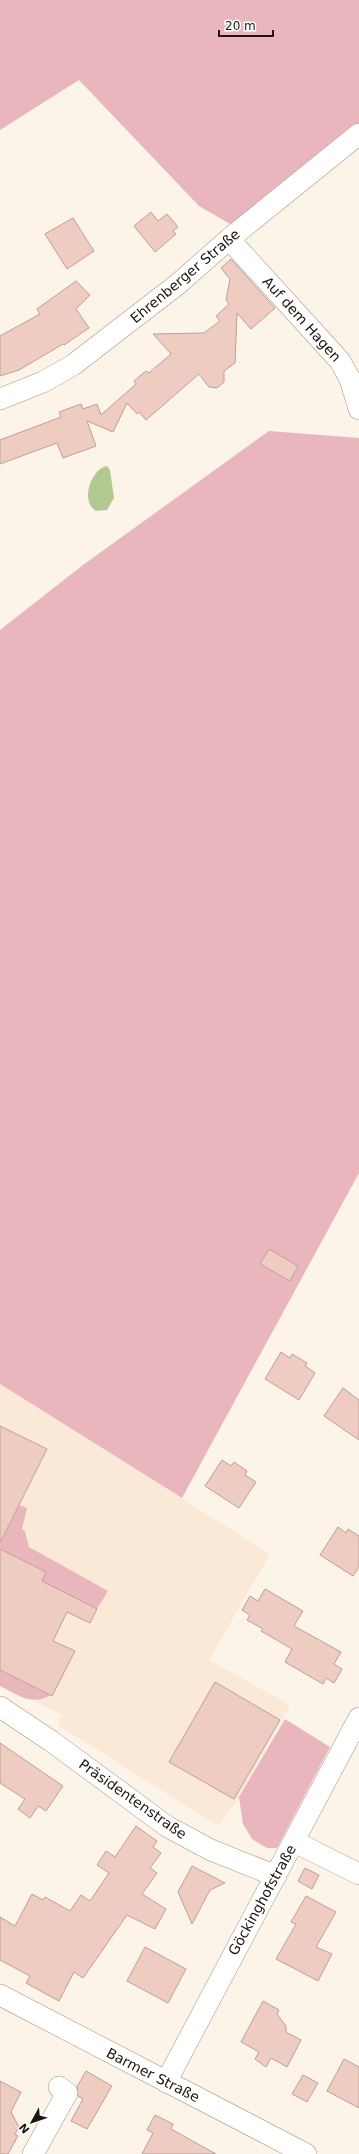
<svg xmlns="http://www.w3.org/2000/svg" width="359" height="2154" font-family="'DejaVu Sans',sans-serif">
  <rect width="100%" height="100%" fill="#fcf3e9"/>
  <path fill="#fbe9d7" d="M 0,1384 L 270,1554 L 209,1660 L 290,1705 L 237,1801 L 218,1826 L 58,1725 L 61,1715 L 0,1682 Z"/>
  <path fill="#e8b6bc" d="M 0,0 L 359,0 L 359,136 L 237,228 L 199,206 L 79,80 L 0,130 Z
    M 269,431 L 359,438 L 359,1173 L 182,1498 L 0,1384 L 0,630 L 83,565 Z
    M 19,1505 L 27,1508 L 22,1529 L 25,1531 L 29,1547 L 108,1591 L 97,1609 L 58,1590 L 40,1583 L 46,1572 L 0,1549 L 0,1543 Z
    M 0,1670 L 50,1695 C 33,1707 16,1694 0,1686 Z
    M 285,1719 L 330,1747 L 277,1848 L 267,1848 L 252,1839 L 243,1824 L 239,1797 Z"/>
  <path fill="#b2ca91" d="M 107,466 L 110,470 L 114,498 L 107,510 L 96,511 C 78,499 94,467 107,466 Z"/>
  <path fill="#efccc1" stroke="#c09f94" d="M 151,212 L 158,221 L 167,214 L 178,227 L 173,231 L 176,234 L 155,252 L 134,226 Z
    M 73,218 L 94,251 L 67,269 L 45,234 Z
    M 231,259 L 275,308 L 251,329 L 237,313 L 235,363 L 224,371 L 224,382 L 217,388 L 209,387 L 199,374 L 146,420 L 139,412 L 137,414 L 127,403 L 113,432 L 87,421 L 96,446 L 63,458 L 57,443 L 0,464 L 0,440 L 61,417 L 59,412 L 81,404 L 83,409 L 97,404 L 101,415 L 136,384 L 134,381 L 141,375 L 146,371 L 149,373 L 171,354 L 153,334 L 204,333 L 220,321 L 216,316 L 229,304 L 226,300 L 230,279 L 221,268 Z
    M 76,281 L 90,295 L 76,309 L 89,328 L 64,345 L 63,344 L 19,370 L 0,376 L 0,336 L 40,314 L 37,309 Z
    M 269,1249 L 298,1266 L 290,1281 L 260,1264 Z
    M 281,1352 L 290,1358 L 292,1354 L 307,1363 L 305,1366 L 315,1373 L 299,1400 L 265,1379 Z
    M 343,1388 L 359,1400 L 359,1440 L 324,1416 Z
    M 0,1426 L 47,1449 L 0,1543 Z
    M 222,1460 L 231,1466 L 234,1462 L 247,1471 L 245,1475 L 256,1482 L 239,1508 L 205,1486 Z
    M 338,1527 L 346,1533 L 348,1529 L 359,1536 L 359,1567 L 353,1576 L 320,1555 Z
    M 0,1549 L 46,1572 L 42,1581 L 97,1609 L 90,1623 L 67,1612 L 53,1641 L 75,1651 L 52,1696 L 0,1670 Z
    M 265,1589 L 303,1611 L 294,1626 L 341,1652 L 334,1664 L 342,1669 L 334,1683 L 326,1678 L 323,1684 L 285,1662 L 292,1649 L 261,1631 L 263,1629 L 247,1620 L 250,1615 L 242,1610 L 250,1596 L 258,1601 Z
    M 215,1682 L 280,1720 L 234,1799 L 169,1762 Z
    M 0,1743 L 63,1786 L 46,1811 L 38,1806 L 30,1818 L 18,1809 L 25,1799 L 0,1783 Z
    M 136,1826 L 157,1841 L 153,1847 L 161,1853 L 150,1868 L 157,1873 L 142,1894 L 166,1909 L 155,1929 L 127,1915 L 83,1978 L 74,1972 L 59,2001 L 26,1983 L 30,1976 L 0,1960 L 0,1917 L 15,1926 L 32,1894 L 43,1900 L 45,1897 L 70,1911 L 81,1895 L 90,1901 L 109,1873 L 97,1865 L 106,1851 L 115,1857 Z
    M 192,1866 L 225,1883 L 210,1890 L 192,1924 L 178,1892 Z
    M 305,1868 L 319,1875 L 312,1889 L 298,1881 Z
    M 306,1896 L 336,1912 L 316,1947 L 332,1954 L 318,1981 L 276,1959 L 296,1924 L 291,1922 Z
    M 145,1947 L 186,1969 L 168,2003 L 127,1981 Z
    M 263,2001 L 279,2010 L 277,2014 L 286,2026 L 286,2032 L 301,2040 L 287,2067 L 271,2058 L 266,2067 L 255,2059 L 259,2052 L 241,2042 Z
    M 344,2059 L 359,2067 L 359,2108 L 327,2091 Z
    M 86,2071 L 112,2086 L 87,2129 L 71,2121 L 83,2099 L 78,2096 L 77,2087 Z
    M 303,2075 L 318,2083 L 307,2102 L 292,2094 Z
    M 0,2081 L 21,2092 L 11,2112 L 19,2127 L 15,2134 L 18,2136 L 8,2154 L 0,2154 Z
    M 155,2115 L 173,2124 L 171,2129 L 216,2154 L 142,2154 L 153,2133 L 147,2130 Z"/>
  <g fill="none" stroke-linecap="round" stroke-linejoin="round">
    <defs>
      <path id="minor" d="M 229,239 L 340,361 L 350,379 L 359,409
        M 0,399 L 43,382 L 73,365 L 178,284 L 229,239 L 359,134
        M 0,1707 L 51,1741 L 168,1827 L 211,1850 L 276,1876
        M 295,1842 L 359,1874
        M 0,1995 L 306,2154
        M 166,2082 L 359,1718
        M 33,2154 L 67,2093 L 59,2087"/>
    </defs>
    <use href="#minor" stroke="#ab957d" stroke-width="22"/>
    <use href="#minor" stroke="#fff" stroke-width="21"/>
  </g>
  <g text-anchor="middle" stroke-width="4" stroke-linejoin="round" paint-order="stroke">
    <g font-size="14" fill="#1e160d" stroke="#fff">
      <text transform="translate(185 276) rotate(-40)" y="5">Ehrenberger Straße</text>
      <text transform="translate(302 319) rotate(48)" y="5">Auf dem Hagen</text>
      <text transform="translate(133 1799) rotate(35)" y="5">Präsidentenstraße</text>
      <text transform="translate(262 1900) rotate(-61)" y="5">Göckinghofstraße</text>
      <text transform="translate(153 2075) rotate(27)" y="5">Barmer Straße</text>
    </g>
  </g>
  <g transform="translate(32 2122) rotate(230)" stroke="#ffffff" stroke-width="3" paint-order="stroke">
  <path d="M0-3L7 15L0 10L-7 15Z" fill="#1e160d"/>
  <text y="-6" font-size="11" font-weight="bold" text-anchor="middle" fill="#1e160d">N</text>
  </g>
  <path d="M219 30v6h54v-6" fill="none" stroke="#1e160d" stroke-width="2"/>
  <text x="225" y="30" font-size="12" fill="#1e160d" stroke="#ffffff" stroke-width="3" paint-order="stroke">20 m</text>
</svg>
